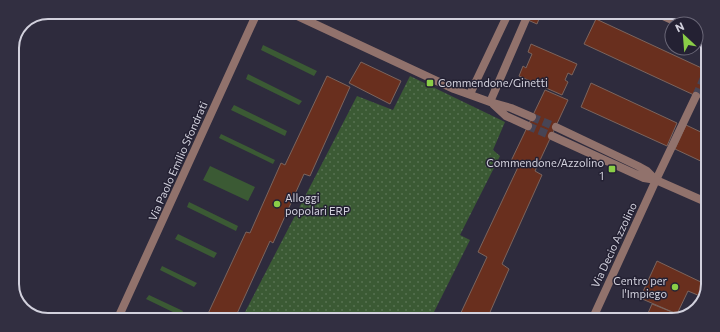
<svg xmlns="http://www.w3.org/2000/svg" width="720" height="332" font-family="Commissioner,sans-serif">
  <defs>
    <pattern id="park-dots" width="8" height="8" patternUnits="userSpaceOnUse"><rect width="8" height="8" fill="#3b5a34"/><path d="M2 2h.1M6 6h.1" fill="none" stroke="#567151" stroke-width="1.8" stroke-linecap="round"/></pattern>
  </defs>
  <rect width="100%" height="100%" fill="#2e2b3d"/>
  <path fill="#3b5a34" d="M 263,45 L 317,71 L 314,76 L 261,50 Z
    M 248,74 L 302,101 L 299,105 L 246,79 Z
    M 234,105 L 287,131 L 285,136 L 231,110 Z
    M 221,134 L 275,160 L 273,164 L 219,138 Z
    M 210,166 L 255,187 L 248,201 L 203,180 Z
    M 189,202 L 238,226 L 236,231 L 187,207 Z
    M 178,234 L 217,253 L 214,258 L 175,239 Z
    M 162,266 L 197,283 L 194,287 L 160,270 Z
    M 149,295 L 183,311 L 181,316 L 146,299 Z"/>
  <path fill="url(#park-dots)" d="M 410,76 L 505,122 L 493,150 L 500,156 L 460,235 L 470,240 L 433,314 L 441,319 L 242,318 L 357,96 L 393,110 Z"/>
  <path fill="#692f1e" stroke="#7b645d" d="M 514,14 L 541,14 L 537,24 Z
    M 596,19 L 708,71 L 707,101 L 584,44 Z
    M 531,44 L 577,64 L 572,75 L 568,73 L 565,80 L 568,82 L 562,95 L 519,76 L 523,66 L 526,68 L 532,54 L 528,52 Z
    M 361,62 L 401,81 L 390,104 L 349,83 Z
    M 327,76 L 350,87 L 310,176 L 304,174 L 273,243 L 270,241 L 235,318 L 206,318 L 246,232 L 250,233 L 281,163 L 285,165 Z
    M 591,83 L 677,123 L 667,146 L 581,107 Z
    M 545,90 L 568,100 L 535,171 L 542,175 L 502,264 L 509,269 L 487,319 L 458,319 L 487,257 L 478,252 L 519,165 L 511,161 Z
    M 686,125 L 707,135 L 707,164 L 675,149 Z
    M 657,261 L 705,284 L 705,298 L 688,291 L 677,314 L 640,298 Z
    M 652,304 L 677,314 L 682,317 L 672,320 L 645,320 Z"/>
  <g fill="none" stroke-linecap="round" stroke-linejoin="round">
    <path stroke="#474455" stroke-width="8" stroke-dasharray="8 4" stroke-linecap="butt" d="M 696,96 L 707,71"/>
    <path stroke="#474455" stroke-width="8" stroke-dasharray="8 4" stroke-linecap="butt" d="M 532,117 L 556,127
      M 528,126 L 552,136"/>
    <path stroke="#91726c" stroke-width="8" d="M 707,71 L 708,69
      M 656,180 L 696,96"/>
    <path stroke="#91726c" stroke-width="8" d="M 291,13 L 454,89 L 490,102 L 511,108 L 532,117
      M 661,15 L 681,24
      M 696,31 L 704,34
      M 470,94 L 508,14
      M 490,102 L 526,19
      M 493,104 L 506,116 L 528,126
      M 556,127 L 638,166 L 647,171 L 656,180
      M 552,136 L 644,178 L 656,180 L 706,202
      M 118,318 L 257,13
      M 592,320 L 656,180"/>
  </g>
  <g fill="#8ace47" stroke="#242133" stroke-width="1.5">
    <rect x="426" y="79" width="8" height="8" rx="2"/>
    <rect x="608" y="165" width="8" height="8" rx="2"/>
    <circle cx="277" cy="204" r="4"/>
    <circle cx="675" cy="287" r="4"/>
  </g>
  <g text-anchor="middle" stroke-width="3" stroke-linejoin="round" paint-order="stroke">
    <g font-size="11" fill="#d2d1dd" stroke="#242133" text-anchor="start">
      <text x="438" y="87">Commendone/Ginetti</text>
      <text x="604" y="167" text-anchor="end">Commendone/Azzolino<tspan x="604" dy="13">1</tspan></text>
      <text x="285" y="202">Alloggi<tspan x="285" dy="13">popolari ERP</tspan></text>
      <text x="667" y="285" text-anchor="end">Centro per<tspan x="667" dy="13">l'Impiego</tspan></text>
    </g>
    <g font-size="11" fill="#d2d1dd" stroke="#242133">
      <text transform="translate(178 161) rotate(-66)" y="4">Via Paolo Emilio Sfondrati</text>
      <text transform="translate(614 245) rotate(-65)" y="4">Via Decio Azzolino</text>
    </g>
  </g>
  <path d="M0 0H720V332H0ZM48 19H672A29 29 0 0 1 701 48V284A29 29 0 0 1 672 313H48A29 29 0 0 1 19 284V48A29 29 0 0 1 48 19Z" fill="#322f41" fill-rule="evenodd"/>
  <path fill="none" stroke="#d2d1dd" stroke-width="2" d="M48 19H672A29 29 0 0 1 701 48V284A29 29 0 0 1 672 313H48A29 29 0 0 1 19 284V48A29 29 0 0 1 48 19Z"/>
  <g transform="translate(684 36) rotate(334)"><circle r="19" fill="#242133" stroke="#6a6777"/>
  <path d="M0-3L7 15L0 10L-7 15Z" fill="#8ace47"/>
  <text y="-6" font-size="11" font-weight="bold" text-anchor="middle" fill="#d2d1dd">N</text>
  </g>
</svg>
